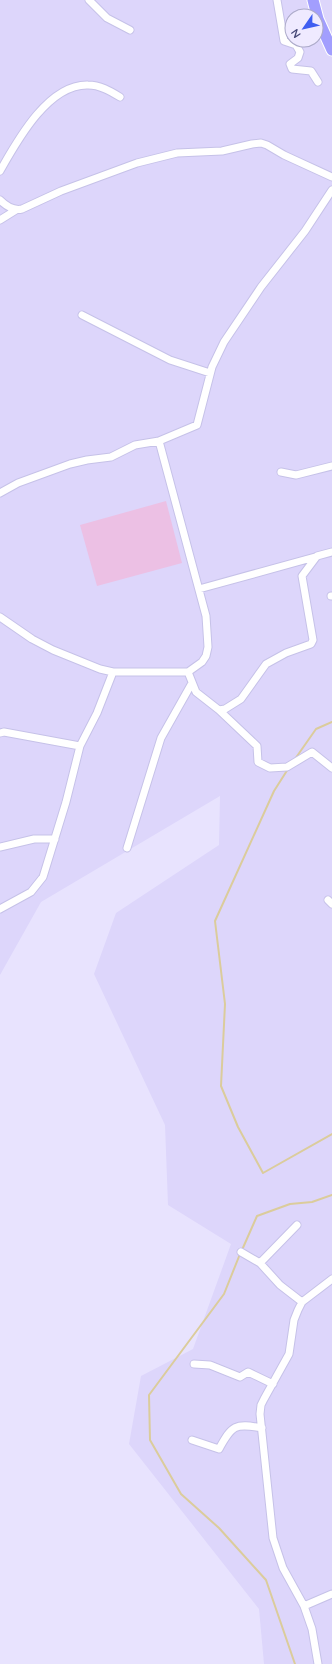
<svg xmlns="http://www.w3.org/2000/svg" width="332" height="1664" font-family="Quicksand,sans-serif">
  <rect width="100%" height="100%" fill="#e8e3fe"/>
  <path fill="#ddd6fb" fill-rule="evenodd" d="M 0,0 L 332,0 L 332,1664 L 264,1664 L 259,1609 L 129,1444 L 141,1376 L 193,1349 L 231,1244 L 168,1205 L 165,1125 L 94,974 L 116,913 L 219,845 L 220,796 L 41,902 L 0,975 ZM 292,16 L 316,16 L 316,40 L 292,40 Z"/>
  <path fill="#ecc0e4" d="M 166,501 L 182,563 L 97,586 L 80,525 Z"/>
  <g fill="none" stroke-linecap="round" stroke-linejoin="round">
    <path stroke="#dbcc9b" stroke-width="2" d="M 295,759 L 316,729 L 332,722
      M 288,769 L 274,791 L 215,921 L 225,1004 L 221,1086 L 238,1127 L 263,1173 L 332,1134
      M 242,1250 L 257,1216 L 290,1204 L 312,1202 L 332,1195
      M 240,1254 L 224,1294 L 149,1395 L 150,1440 L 181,1494 L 219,1528 L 266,1580 L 295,1664"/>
    <defs>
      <path id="minor" d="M 89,0 L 107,18 L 130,30
        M 277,0 L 284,41 L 296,45 L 300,52 L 298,58 L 290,64 L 292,69 L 311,71 L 318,82
        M 0,171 C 17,141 48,84 88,85 C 100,85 110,91 120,97
        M 0,200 C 6,206 13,211 22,209 L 61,191 L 137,163 L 177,153 L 222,151 L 252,144 L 261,143 L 267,145 L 284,155 L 332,177
        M 0,220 L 16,210
        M 82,315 L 170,360 L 210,373
        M 281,472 L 296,475 L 332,466
        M 0,493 L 18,483 L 70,464 L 87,460 L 111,457 L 135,445 L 159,441
        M 199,589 L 315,557
        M 331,596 L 332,596
        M 0,617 L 32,639 L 53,650 L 100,669 L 113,672 L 188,672 L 202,662 L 206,656 L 208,647 L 206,616 L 159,441 L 197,425 L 212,367 L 224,342 L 261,287 L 305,231 L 332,190
        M 188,672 L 196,692 L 219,710 L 225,709 L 241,699 L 266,664 L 286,653 L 311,644 L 313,640 L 302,576 L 317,556 L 332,552
        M 219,710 L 257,746 L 258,762 L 270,768 L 287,767 L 312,752 L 332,768
        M 0,733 L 4,732 L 80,746 L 97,713 L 113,672
        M 0,847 L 34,839 L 55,839
        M 127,848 L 161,738 L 192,683
        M 328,900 L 332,904
        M 0,909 L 31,892 L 43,877 L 66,802 L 80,746
        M 241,1252 L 260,1263 L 280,1285 L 302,1302
        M 260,1263 L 297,1225
        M 194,1364 L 210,1365 L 240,1377 L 248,1372 L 273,1384
        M 192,1440 L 219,1449 C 232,1425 235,1423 262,1428
        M 304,1606 L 332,1594
        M 318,1664 L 312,1629 L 304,1606 L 283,1568 L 273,1538 L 260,1414 L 261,1405 L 264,1399 L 289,1354 L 294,1320 L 298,1310 L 302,1302 L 332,1279"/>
      <path id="trunk" d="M 313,0 L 318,19 L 332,50"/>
    </defs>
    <use href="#minor" stroke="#c6c2e8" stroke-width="9"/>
    <use href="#trunk" stroke="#fff" stroke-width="13"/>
    <use href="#minor" stroke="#fff" stroke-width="7"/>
    <use href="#trunk" stroke="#a29efe" stroke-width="11"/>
  </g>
  <g transform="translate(304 28) rotate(236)"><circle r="19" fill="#efeaff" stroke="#acaac9"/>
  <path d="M0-3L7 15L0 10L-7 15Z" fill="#3f5df1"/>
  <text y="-6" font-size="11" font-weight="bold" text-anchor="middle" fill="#474978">N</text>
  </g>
</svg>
